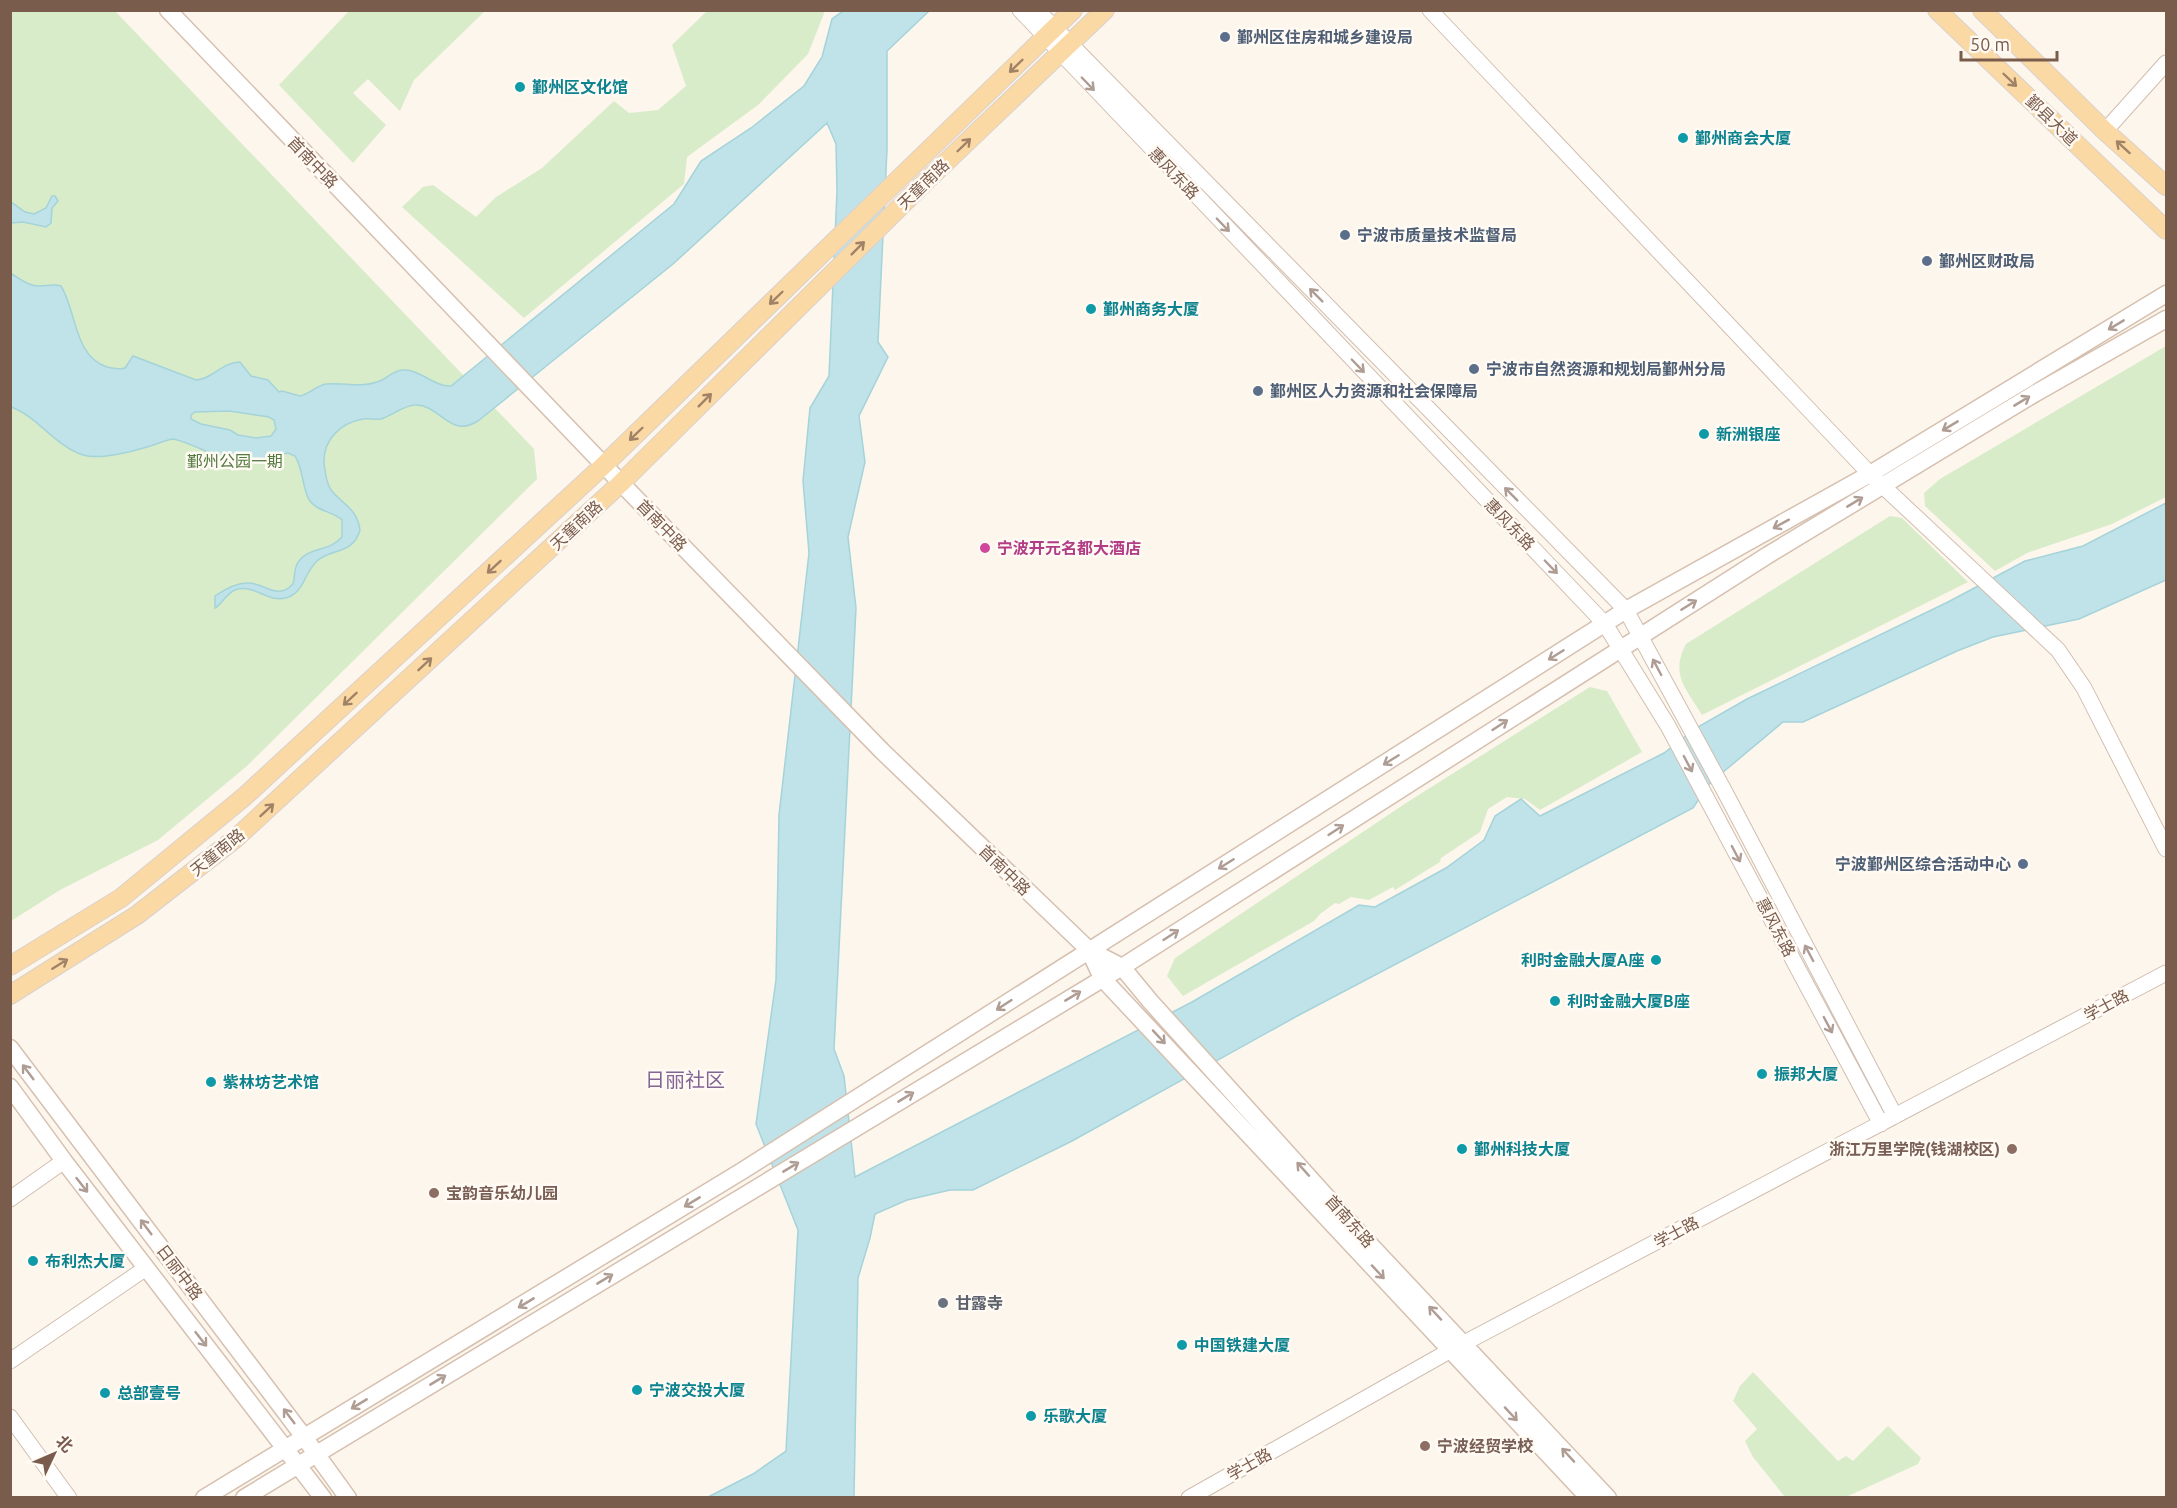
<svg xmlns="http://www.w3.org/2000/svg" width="2177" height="1508" font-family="Ubuntu,'Noto Sans SC',sans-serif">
  <rect width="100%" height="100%" fill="#fdf6ec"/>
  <path fill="#d8ecc9" d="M 11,11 L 115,11 L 534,449 L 537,479 L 247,766 L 158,840 L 60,890 L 11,921 Z
    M 349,11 L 485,11 L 414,80 L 400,111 L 368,79 L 353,93 L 386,125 L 353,163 L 279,85 Z
    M 707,11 L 825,11 L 808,54 L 758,105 L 687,157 L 684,184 L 524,318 L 402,207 L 423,187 L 433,185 L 476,217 L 496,197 L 542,168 L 614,101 L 629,113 L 658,110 L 686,86 L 672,45 Z
    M 2166,346 L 2166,497 L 2112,524 L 2027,553 L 1995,571 L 1925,506 L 1924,493 L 1940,479 Z
    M 1890,516 L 1902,518 L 1968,582 L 1702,715 C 1686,688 1670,675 1686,644 Z
    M 1590,687 L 1607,691 L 1642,752 L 1540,810 L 1525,799 L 1507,797 L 1488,809 L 1480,832 L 1441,858 L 1440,862 L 1395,890 L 1393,887 L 1369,900 L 1351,897 L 1339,904 L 1335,903 L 1320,914 L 1314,921 L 1183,996 L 1167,976 L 1175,958 L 1406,803 Z
    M 1753,1372 L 1838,1461 L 1846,1456 L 1853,1461 L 1888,1426 L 1921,1458 L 1918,1464 L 1846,1497 L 1785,1497 L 1753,1457 L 1745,1441 L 1757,1429 L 1733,1401 L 1740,1386 Z"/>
  <path fill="#bfe3e8" stroke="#a5d3da" stroke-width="1.5" fill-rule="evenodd" d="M 843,11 L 929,11 L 887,51 L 887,149 L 878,342 L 888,357 L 859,416 L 865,462 L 848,537 L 856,608 L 834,1049 L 844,1076 L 855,1177 L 1192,1002 L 1359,905 L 1375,907 L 1446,868 L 1484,840 L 1495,816 L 1521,799 L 1540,816 L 1664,753 L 1696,728 L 1747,699 L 1948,602 L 2025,561 L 2083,546 L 2166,503 L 2166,580 L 2079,619 L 1993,637 L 1957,651 L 1803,722 L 1783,722 L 1710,783 L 1693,808 L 1299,1015 L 1072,1141 L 973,1190 L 950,1190 L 907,1200 L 875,1214 L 870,1238 L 858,1278 L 854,1497 L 708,1497 L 753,1474 L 786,1451 L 798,1230 L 756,1124 L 776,980 L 779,815 L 809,553 L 803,481 L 810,408 L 829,376 L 837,191 L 836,144 L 827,123 L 673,264 L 478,421 C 449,439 440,404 415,405 C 404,405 392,416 381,419 C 375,420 369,418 363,419 C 340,423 323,440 324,463 C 325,471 326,483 331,490 C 343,505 357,508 360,530 C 353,555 331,548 317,561 C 304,573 305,590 289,597 C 269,605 255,583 235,590 C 227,593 222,604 215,608 L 215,596 C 225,589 238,582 250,583 C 267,585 278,600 293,584 C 295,577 294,570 297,564 C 307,546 328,553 342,537 L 342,520 C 333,511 318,512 310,501 C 302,490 304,470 295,456 L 288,453 C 274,455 247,463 233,461 C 219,458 181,439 173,439 C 165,440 155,445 147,447 C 131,452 99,460 83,455 C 55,446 37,416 11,407 L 10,273 C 17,277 25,283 32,285 C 42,288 51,283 61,286 C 76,309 74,357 107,367 C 113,368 119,370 125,368 L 133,356 L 196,380 C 213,379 222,362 240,362 L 251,376 L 268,380 L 279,392 L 282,391 L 300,396 C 309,394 316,386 326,384 C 343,382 360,388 377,382 C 387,379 393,370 403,370 C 420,369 434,387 451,386 L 674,204 L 701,161 L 751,128 L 804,86 L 822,57 L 832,19 ZM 229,411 L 269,417 L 274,420 L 276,429 L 271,436 L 256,438 L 238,435 L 230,430 L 201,424 L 191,419 L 191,415 L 195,412 Z
    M 52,196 L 55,196 L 58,201 L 52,208 L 51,223 L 46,227 L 23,222 L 11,223 L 11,202 L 25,212 L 34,214 L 46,208 Z"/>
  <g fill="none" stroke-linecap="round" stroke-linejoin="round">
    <defs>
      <path id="tertiary" d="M 1020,10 L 1605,624 L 1668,726 L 1881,1124
        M 1037,10 L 1626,610 L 1726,794 L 1895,1116
        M 1430,10 L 1870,474 L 2058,650 L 2084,688 L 2166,849
        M 2105,131 L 2166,63
        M 10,1199 L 64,1161
        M 10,1361 L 146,1268
        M 10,1417 L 69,1498
        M 1189,1498 L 1451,1350 L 2166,973"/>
      <path id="secondary" d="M 168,10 L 621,483 L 882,751 L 1089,950 L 1102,978 L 1589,1498
        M 1089,950 L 1122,967 L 1150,1001 L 1362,1236 L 1608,1498
        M 10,1048 L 304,1437 L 348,1498
        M 10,1087 L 64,1161 L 323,1498
        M 204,1498 L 742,1171 L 1626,610 L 1870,474 L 2166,294
        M 244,1498 L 1122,967 L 1768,555 L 2034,394 L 2166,319"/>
      <path id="primary" d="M 1937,10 L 2166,230
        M 1982,10 L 2105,131 L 2166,186
        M 10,966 L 121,898 L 244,797 L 604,465 L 1073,10
        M 10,995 L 137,915 L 236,838 L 621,483 L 922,185 L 1105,10"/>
    </defs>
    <use href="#tertiary" stroke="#d1beb0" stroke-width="17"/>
    <use href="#secondary" stroke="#d6c0b0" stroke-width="19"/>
    <use href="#primary" stroke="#dad1cd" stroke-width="20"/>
    <use href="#tertiary" stroke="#fff" stroke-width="15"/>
    <use href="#secondary" stroke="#fff" stroke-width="16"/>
    <use href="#primary" stroke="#fbd9a5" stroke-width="18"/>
  </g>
  <defs><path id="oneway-shaft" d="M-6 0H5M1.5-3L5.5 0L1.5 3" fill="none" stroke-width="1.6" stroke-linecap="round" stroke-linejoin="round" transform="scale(1.5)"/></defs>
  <g stroke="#a18267">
    <use href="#oneway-shaft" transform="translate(1016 66) rotate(136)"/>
    <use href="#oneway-shaft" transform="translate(2010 80) rotate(44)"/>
    <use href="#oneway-shaft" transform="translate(964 145) rotate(-44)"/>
    <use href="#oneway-shaft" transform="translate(2123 147) rotate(-138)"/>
    <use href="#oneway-shaft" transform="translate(858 248) rotate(-45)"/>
    <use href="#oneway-shaft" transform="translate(776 298) rotate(136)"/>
    <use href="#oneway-shaft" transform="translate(705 400) rotate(-45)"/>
    <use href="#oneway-shaft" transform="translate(636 434) rotate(136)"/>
    <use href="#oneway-shaft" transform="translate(494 567) rotate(137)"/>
    <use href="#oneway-shaft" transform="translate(425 664) rotate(-43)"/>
    <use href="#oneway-shaft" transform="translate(350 699) rotate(137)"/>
    <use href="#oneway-shaft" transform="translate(267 810) rotate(-43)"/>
    <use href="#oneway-shaft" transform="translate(60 964) rotate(-32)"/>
  </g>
  <g stroke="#af9d94">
    <use href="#oneway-shaft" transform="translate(1088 84) rotate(46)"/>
    <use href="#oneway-shaft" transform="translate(1223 225) rotate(46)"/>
    <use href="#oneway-shaft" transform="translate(1316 295) rotate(-135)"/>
    <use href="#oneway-shaft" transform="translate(2116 325) rotate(149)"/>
    <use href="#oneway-shaft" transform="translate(1358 366) rotate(46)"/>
    <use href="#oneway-shaft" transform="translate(2022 401) rotate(-31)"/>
    <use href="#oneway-shaft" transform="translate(1950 426) rotate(149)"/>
    <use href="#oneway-shaft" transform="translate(1511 494) rotate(-135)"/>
    <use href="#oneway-shaft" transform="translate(1855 502) rotate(-31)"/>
    <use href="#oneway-shaft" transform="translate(1781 524) rotate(151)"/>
    <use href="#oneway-shaft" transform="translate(1551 567) rotate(46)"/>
    <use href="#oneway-shaft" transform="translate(1689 605) rotate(-32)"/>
    <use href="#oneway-shaft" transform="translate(1556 655) rotate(148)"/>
    <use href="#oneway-shaft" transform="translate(1657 667) rotate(-118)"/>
    <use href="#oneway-shaft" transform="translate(1500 725) rotate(-33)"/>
    <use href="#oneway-shaft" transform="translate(1391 760) rotate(148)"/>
    <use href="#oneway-shaft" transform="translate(1688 764) rotate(62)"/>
    <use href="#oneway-shaft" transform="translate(1336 830) rotate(-33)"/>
    <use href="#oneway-shaft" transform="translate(1736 854) rotate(62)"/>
    <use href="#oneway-shaft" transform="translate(1226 864) rotate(148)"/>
    <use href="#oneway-shaft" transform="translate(1171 935) rotate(-33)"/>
    <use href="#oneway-shaft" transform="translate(1809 953) rotate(-118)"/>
    <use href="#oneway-shaft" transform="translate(1073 996) rotate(-31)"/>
    <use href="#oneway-shaft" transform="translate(1004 1005) rotate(147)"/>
    <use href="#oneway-shaft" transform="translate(1828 1025) rotate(62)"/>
    <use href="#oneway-shaft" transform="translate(1159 1037) rotate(47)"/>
    <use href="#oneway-shaft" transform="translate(28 1072) rotate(-127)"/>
    <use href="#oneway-shaft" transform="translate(906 1097) rotate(-31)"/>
    <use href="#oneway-shaft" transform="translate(791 1167) rotate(-31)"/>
    <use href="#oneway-shaft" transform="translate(1303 1169) rotate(-132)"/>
    <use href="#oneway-shaft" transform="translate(82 1185) rotate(52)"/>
    <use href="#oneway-shaft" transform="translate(692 1202) rotate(149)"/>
    <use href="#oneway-shaft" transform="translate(146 1227) rotate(-127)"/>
    <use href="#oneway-shaft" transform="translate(1378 1272) rotate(47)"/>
    <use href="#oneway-shaft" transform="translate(605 1279) rotate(-31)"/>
    <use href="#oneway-shaft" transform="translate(526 1303) rotate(149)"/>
    <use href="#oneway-shaft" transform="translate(1435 1313) rotate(-133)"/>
    <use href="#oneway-shaft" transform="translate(201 1339) rotate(52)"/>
    <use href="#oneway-shaft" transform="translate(438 1380) rotate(-31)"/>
    <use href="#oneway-shaft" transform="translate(359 1404) rotate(149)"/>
    <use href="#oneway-shaft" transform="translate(1511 1414) rotate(47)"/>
    <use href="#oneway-shaft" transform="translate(289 1416) rotate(-127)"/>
    <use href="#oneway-shaft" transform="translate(1568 1455) rotate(-133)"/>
  </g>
  <g fill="#5c6f8a" stroke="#fffaf3" stroke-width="2">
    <circle cx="1225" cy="37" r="6"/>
    <circle cx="1345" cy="235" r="6"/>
    <circle cx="1927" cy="261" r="6"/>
    <circle cx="1474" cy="369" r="6"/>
    <circle cx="1258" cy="391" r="6"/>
    <circle cx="2023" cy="864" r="6"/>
  </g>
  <g fill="#0f9aa8" stroke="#fffaf3" stroke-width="2">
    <circle cx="520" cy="87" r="6"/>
    <circle cx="1683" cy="138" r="6"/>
    <circle cx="1091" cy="309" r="6"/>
    <circle cx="1704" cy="434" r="6"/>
    <circle cx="1656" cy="960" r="6"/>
    <circle cx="1555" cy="1001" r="6"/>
    <circle cx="1762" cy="1074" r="6"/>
    <circle cx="211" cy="1082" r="6"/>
    <circle cx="1462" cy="1149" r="6"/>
    <circle cx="33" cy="1261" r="6"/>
    <circle cx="1182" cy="1345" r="6"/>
    <circle cx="637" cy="1390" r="6"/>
    <circle cx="105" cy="1393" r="6"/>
    <circle cx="1031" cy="1416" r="6"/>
  </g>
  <circle fill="#d1479c" stroke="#fffaf3" stroke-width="2" cx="985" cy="548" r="6"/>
  <g fill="#8d6e63" stroke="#fffaf3" stroke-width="2">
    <circle cx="2012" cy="1149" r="6"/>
    <circle cx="434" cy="1193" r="6"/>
    <circle cx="1425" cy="1446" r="6"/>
  </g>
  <circle fill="#6b7280" stroke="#fffaf3" stroke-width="2" cx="943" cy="1303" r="6"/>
  <g text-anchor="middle" stroke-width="5" stroke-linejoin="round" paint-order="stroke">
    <g font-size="16" font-weight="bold" fill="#4e5e75" stroke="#fffaf3" text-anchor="start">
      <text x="1237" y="43">鄞州区住房和城乡建设局</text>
      <text x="1357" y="241">宁波市质量技术监督局</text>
      <text x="1939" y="267">鄞州区财政局</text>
      <text x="1486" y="375">宁波市自然资源和规划局鄞州分局</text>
      <text x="1270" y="397">鄞州区人力资源和社会保障局</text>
      <text x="2011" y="870" text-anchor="end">宁波鄞州区综合活动中心</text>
    </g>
    <g font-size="16" font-weight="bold" fill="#0d838f" stroke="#fffaf3" text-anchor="start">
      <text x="532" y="93">鄞州区文化馆</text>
      <text x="1695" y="144">鄞州商会大厦</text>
      <text x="1103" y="315">鄞州商务大厦</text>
      <text x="1716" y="440">新洲银座</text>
      <text x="1644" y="966" text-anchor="end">利时金融大厦A座</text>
      <text x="1567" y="1007">利时金融大厦B座</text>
      <text x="1774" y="1080">振邦大厦</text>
      <text x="223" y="1088">紫林坊艺术馆</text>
      <text x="1474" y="1155">鄞州科技大厦</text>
      <text x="45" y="1267">布利杰大厦</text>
      <text x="1194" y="1351">中国铁建大厦</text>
      <text x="649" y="1396">宁波交投大厦</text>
      <text x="117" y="1399">总部壹号</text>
      <text x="1043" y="1422">乐歌大厦</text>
    </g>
    <g font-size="16" fill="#7a5c4d" stroke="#fffaf3">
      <text transform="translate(2052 120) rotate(44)" y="6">鄞县大道</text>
      <text transform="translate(313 162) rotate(46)" y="6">首南中路</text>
      <text transform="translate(1174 173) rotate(46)" y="6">惠风东路</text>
      <text transform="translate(923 184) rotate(-44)" y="6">天童南路</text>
      <text transform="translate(1510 524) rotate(46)" y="6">惠风东路</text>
      <text transform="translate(576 525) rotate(-43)" y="6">天童南路</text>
      <text transform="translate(662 525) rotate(46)" y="6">首南中路</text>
      <text transform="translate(217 852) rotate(-39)" y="6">天童南路</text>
      <text transform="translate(1005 870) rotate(44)" y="6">首南中路</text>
      <text transform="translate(1776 927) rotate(62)" y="6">惠风东路</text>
      <text transform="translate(2106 1005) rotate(-28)" y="6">学士路</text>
      <text transform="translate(1350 1221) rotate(48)" y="6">首南东路</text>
      <text transform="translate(1676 1232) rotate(-28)" y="6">学士路</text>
      <text transform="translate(180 1272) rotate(53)" y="6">日丽中路</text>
      <text transform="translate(1249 1464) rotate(-29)" y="6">学士路</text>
    </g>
    <g font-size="16" fill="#537a41" stroke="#fffaf3">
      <text x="235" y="467">鄞州公园一期</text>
    </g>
    <g font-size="16" font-weight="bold" fill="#b23c85" stroke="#fffaf3" text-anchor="start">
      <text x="997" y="554">宁波开元名都大酒店</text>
    </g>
    <g font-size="16" font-weight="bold" fill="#785e54" stroke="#fffaf3" text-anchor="start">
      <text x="2000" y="1155" text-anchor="end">浙江万里学院(钱湖校区)</text>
      <text x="446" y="1199">宝韵音乐幼儿园</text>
      <text x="1437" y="1452">宁波经贸学校</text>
    </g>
    <g font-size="16" font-weight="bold" fill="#5b616d" stroke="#fffaf3" text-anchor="start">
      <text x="955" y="1309">甘露寺</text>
    </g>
    <g font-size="20" fill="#846695" stroke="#fffaf3">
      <text x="685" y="1087">日丽社区</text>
    </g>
  </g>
  <rect width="2177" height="1508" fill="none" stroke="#7a5c4d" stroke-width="24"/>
  <g transform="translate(54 1454) rotate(46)" stroke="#fffaf3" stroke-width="4.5" paint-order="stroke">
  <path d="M0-4.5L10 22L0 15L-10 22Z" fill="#7a5c4d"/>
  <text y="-9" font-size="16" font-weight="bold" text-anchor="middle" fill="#7a5c4d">北</text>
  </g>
  <path d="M1961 51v9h96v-9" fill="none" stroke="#7a5c4d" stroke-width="3"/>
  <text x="1970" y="51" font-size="18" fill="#7a5c4d" stroke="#fffaf3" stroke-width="4.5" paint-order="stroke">50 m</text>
</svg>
